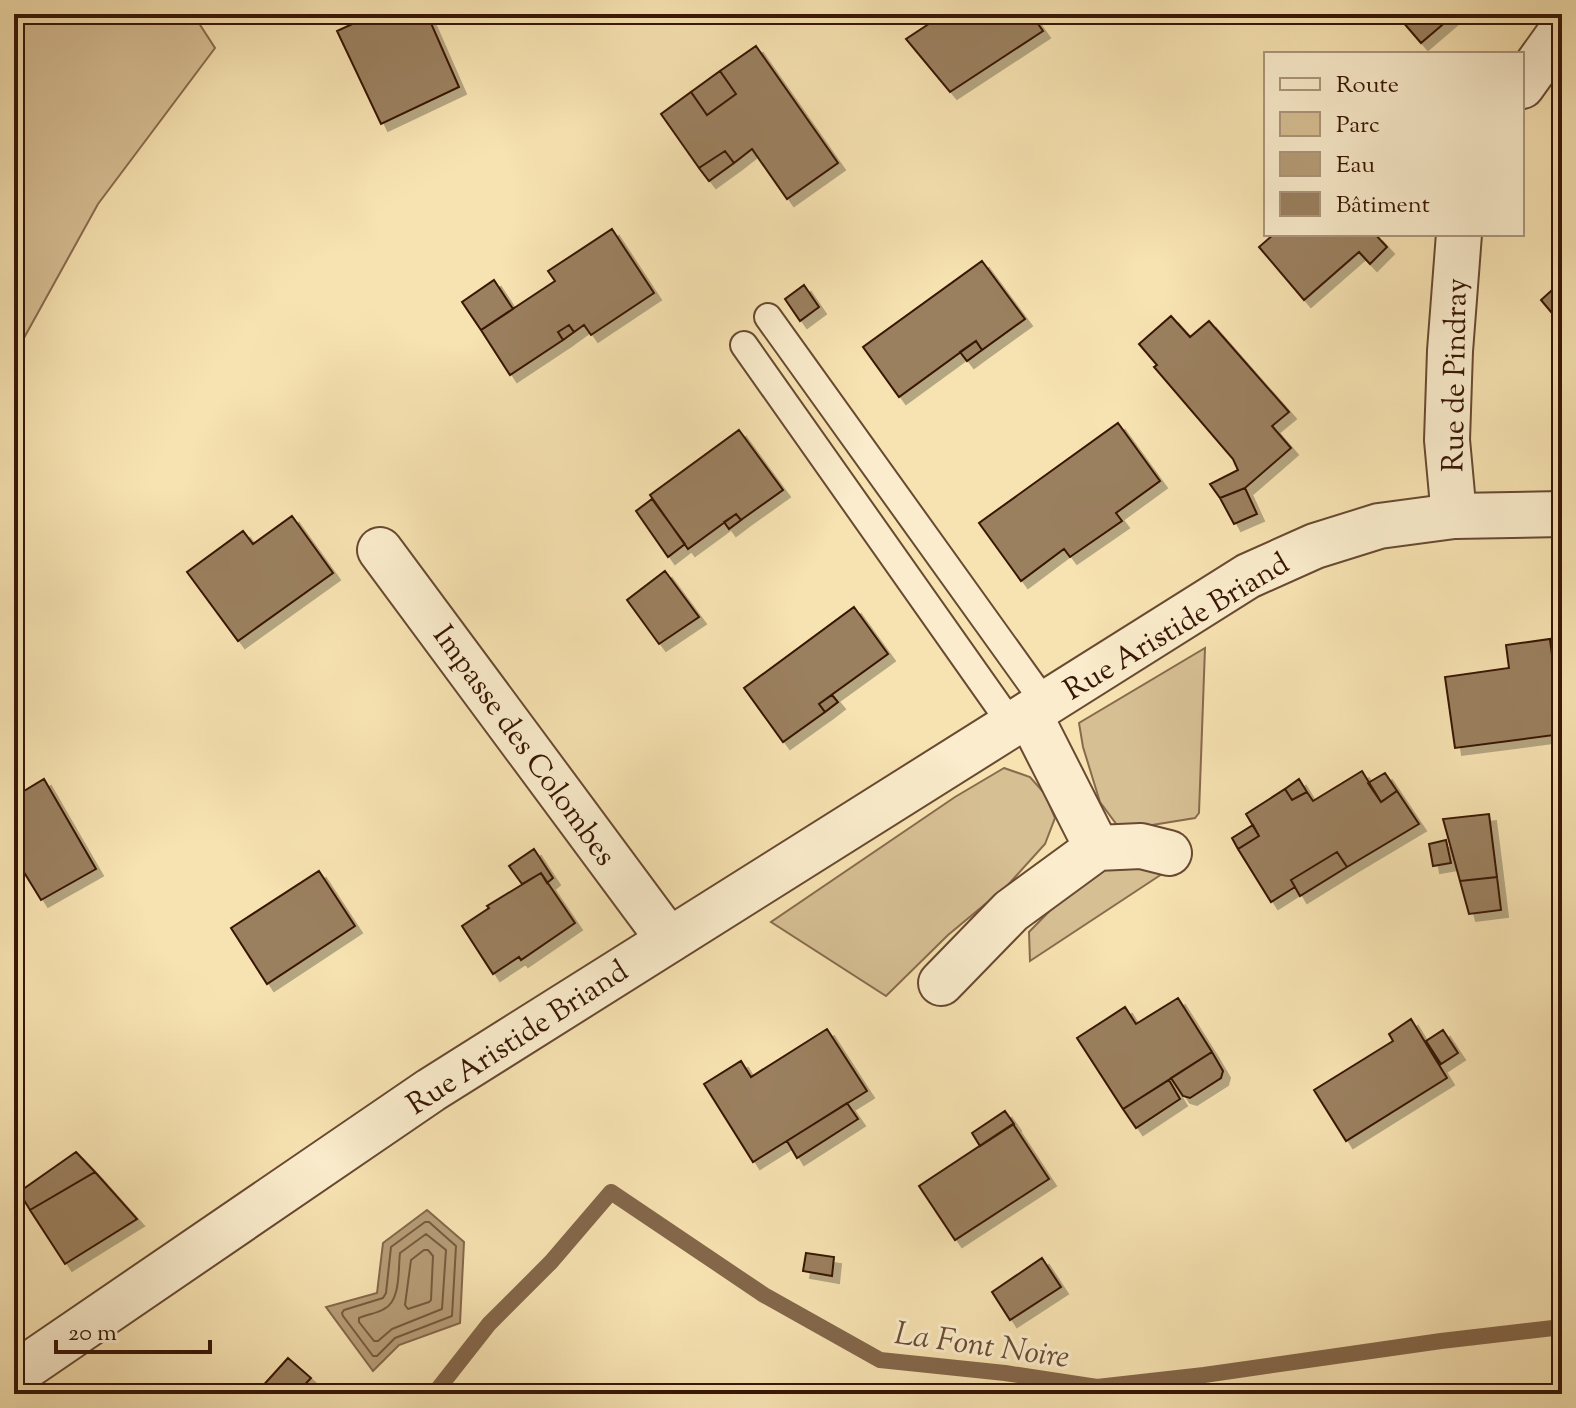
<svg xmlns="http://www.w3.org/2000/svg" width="1576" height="1408" font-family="'Sorts Mill Goudy',serif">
  <defs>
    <filter id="shadow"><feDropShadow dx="7" dy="7" stdDeviation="0" flood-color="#0004"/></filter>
  </defs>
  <rect width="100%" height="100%" fill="#f7e2b1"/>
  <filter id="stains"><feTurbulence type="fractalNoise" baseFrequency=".0025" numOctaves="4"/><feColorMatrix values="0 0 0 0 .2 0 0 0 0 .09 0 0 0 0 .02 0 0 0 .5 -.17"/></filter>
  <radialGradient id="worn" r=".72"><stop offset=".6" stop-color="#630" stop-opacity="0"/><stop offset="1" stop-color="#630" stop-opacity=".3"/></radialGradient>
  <path fill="#d7bf94" stroke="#886a4d" stroke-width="2" d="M 14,14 L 193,14 L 215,48 L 98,204 L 14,356 Z
    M 1205,648 L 1199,813 L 1195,818 L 1146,826 L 1117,825 L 1100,802 L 1083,747 L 1079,723 Z
    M 1004,768 L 1030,777 L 1045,794 L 1055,818 L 1045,844 L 1007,886 L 948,935 L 886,996 L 771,922 L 955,797 Z
    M 1141,857 L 1162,874 L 1030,961 L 1029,932 L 1076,884 L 1116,859 Z"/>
  <path fill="#b69d77" stroke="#84674a" stroke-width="2" d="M 427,1210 L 464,1242 L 460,1323 L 399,1345 L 373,1371 L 326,1307 L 377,1293 L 383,1243 Z"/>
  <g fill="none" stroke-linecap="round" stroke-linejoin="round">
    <path stroke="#775a3e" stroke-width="2" d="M 425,1222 L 429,1222 L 456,1246 L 452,1316 L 395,1338 L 377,1356 L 373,1356 L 343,1316 L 342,1313 L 344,1310 L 383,1298 L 386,1293 L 391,1247 Z
      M 426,1234 L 446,1250 L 442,1309 L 392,1329 L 378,1341 L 374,1341 L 359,1322 L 359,1318 C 367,1314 376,1314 384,1309 C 401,1301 398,1269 400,1253 Z
      M 424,1250 L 428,1250 L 433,1256 L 431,1300 L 429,1302 L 408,1309 L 405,1305 L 411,1260 Z"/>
    <path stroke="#84674a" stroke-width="16" d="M 434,1394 L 489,1324 L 551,1262 L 611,1192 L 764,1295 L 880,1360 L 1005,1373 L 1097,1387 L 1204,1375 L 1441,1341 L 1562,1327"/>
  </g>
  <path fill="#9b805f" stroke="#381606" stroke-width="2" filter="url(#shadow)" d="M 374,14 L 427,14 L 459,87 L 381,124 L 337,31 Z
    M 944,14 L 1031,14 L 1043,31 L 950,92 L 906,39 Z
    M 1396,14 L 1455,14 L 1421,43 Z
    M 756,46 L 838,163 L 787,199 L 752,149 L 734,163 L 725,151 L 699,168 L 661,114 L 691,92 L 707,115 L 736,94 L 720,71 Z
    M 720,71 L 736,94 L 707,115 L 691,92 Z
    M 725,151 L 734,163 L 709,181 L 699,168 Z
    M 612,229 L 654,293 L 591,335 L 584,325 L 574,332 L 569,325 L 558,332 L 563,340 L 510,375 L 481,330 L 555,281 L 548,271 Z
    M 1274,234 L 1375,234 L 1387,247 L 1370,264 L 1359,252 L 1304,300 L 1259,247 Z
    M 982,261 L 1025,319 L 982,350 L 976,341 L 899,397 L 863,347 Z
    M 494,280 L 513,309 L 481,330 L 462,302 Z
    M 1562,281 L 1562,325 L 1541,300 Z
    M 804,285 L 819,307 L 800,321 L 785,299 Z
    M 1171,316 L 1190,337 L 1209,321 L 1289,412 L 1272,426 L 1291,448 L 1245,488 L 1220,498 L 1210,484 L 1238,470 L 1233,459 L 1154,367 L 1157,365 L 1139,344 Z
    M 569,325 L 574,332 L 563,340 L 558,332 Z
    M 976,341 L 982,350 L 967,361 L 960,352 Z
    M 1118,423 L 1160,481 L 1116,513 L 1122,521 L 1070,557 L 1064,549 L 1021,581 L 979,523 Z
    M 739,430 L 783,490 L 741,520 L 736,514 L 688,549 L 650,495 Z
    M 1245,488 L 1257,514 L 1234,524 L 1220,498 Z
    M 652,499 L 685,544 L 668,557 L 636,511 Z
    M 736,514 L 741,520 L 729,529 L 724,522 Z
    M 292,516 L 333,573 L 238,641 L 187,572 L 243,531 L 253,544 Z
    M 665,571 L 699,617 L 659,644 L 627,600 Z
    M 854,607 L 888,654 L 819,704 L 825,712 L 783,742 L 744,688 Z
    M 1550,639 L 1562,734 L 1455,748 L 1445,677 L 1509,668 L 1506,645 Z
    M 832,695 L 838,702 L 825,712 L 819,704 Z
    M 1362,771 L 1381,802 L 1397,791 L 1419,824 L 1347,867 L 1337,852 L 1291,880 L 1295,887 L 1271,902 L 1238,849 L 1259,836 L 1246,814 L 1285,789 L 1292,800 L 1307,792 L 1313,801 Z
    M 1385,773 L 1397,791 L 1381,802 L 1368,783 Z
    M 44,779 L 96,869 L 41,900 L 14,856 L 14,797 Z
    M 1299,779 L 1307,792 L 1292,800 L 1285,789 Z
    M 1489,814 L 1497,877 L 1460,881 L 1443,819 Z
    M 1253,825 L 1259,836 L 1238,849 L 1232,838 Z
    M 1446,840 L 1451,863 L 1433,866 L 1429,844 Z
    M 534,849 L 553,878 L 547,883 L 541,873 L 522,884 L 509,866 Z
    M 1337,852 L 1347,867 L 1300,896 L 1291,880 Z
    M 319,871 L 355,926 L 267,984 L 231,928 Z
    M 541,873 L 575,923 L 521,960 L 519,957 L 493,974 L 462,926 L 489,908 L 487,906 Z
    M 1497,877 L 1501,910 L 1469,914 L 1460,881 Z
    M 1178,998 L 1212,1052 L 1123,1109 L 1077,1038 L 1125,1007 L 1136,1024 Z
    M 1411,1019 L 1447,1078 L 1346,1141 L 1314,1090 L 1393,1041 L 1389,1034 Z
    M 827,1029 L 867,1091 L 753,1162 L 704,1084 L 741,1061 L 751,1077 Z
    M 1443,1030 L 1458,1053 L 1441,1064 L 1426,1041 Z
    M 1212,1052 L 1223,1071 L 1221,1078 L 1190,1098 L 1183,1096 L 1171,1078 Z
    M 1169,1080 L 1180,1099 L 1136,1128 L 1123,1109 Z
    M 847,1103 L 858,1119 L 797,1158 L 787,1141 Z
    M 1005,1111 L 1014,1124 L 980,1146 L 972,1133 Z
    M 1013,1124 L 1049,1179 L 955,1240 L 919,1186 Z
    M 76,1152 L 95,1172 L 30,1210 L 19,1192 Z
    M 95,1172 L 137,1219 L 65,1264 L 30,1210 Z
    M 806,1253 L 834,1257 L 832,1276 L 803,1271 Z
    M 1042,1258 L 1061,1287 L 1010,1320 L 992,1292 Z
    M 288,1358 L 311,1378 L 296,1394 L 266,1394 L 260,1389 Z"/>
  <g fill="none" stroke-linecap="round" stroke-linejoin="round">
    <defs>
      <path id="service" d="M 768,317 L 1045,703
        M 744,345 L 1012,725"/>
      <path id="minor" d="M 1522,86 L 1562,30
        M 1454,516 L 1447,440 L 1450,351 L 1459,234
        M 380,550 L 669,940
        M 1097,848 L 1141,846 L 1169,853
        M 941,983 L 1011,911 L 1097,848 L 1029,714"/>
      <path id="tertiary" d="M 14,1375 L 431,1090 L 1248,576 L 1315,546 L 1379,526 L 1454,516 L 1562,514"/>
    </defs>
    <use href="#service" stroke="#684931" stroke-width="30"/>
    <use href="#minor" stroke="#684931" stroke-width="48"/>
    <use href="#tertiary" stroke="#684931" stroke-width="48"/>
    <use href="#service" stroke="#faeccc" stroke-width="26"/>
    <use href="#minor" stroke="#faeccc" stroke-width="44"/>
    <use href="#tertiary" stroke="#faeccc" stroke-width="44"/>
  </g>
  <g text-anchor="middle" stroke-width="6" stroke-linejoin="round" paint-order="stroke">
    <g font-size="30" fill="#381606" stroke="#faeccc">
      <text transform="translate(1454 375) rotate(-89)" y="10">Rue de Pindray</text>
      <text transform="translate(1176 626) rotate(-31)" y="10">Rue Aristide Briand</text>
      <text transform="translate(525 745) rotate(54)" y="10">Impasse des Colombes</text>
      <text transform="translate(517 1037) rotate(-33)" y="10">Rue Aristide Briand</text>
    </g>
    <g font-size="32" font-style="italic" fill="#6a4c33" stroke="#faeccc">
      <text transform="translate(982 1344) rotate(8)" y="11">La Font Noire</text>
    </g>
  </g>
  <rect width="1576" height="1408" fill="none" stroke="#f7e2b1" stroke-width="48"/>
  <rect x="16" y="16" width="1544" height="1376" fill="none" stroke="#381606" stroke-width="4"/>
  <rect x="24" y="24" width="1528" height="1360" fill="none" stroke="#381606" stroke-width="2"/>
  <rect x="1264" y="52" width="260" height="184" fill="#faeccc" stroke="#ac967d" stroke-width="2"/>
  <rect x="1280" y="78" width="40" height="12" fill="#faeccc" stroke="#ac967d" stroke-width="2"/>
  <text x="1336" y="92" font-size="24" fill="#381606">Route</text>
  <rect x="1280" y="112" width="40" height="24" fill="#d7bf94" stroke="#ac967d" stroke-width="2"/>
  <text x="1336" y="132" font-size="24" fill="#381606">Parc</text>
  <rect x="1280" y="152" width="40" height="24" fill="#b69d77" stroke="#ac967d" stroke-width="2"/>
  <text x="1336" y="172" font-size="24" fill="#381606">Eau</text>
  <rect x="1280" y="192" width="40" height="24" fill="#9b805f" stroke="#ac967d" stroke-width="2"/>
  <text x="1336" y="212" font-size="24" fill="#381606">Bâtiment</text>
  <path d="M56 1340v12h154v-12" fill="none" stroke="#381606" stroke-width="4"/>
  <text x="68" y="1340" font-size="24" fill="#381606" stroke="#faeccc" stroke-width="6" paint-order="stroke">20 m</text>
  <rect width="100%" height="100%" filter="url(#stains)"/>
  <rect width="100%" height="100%" fill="url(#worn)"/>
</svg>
